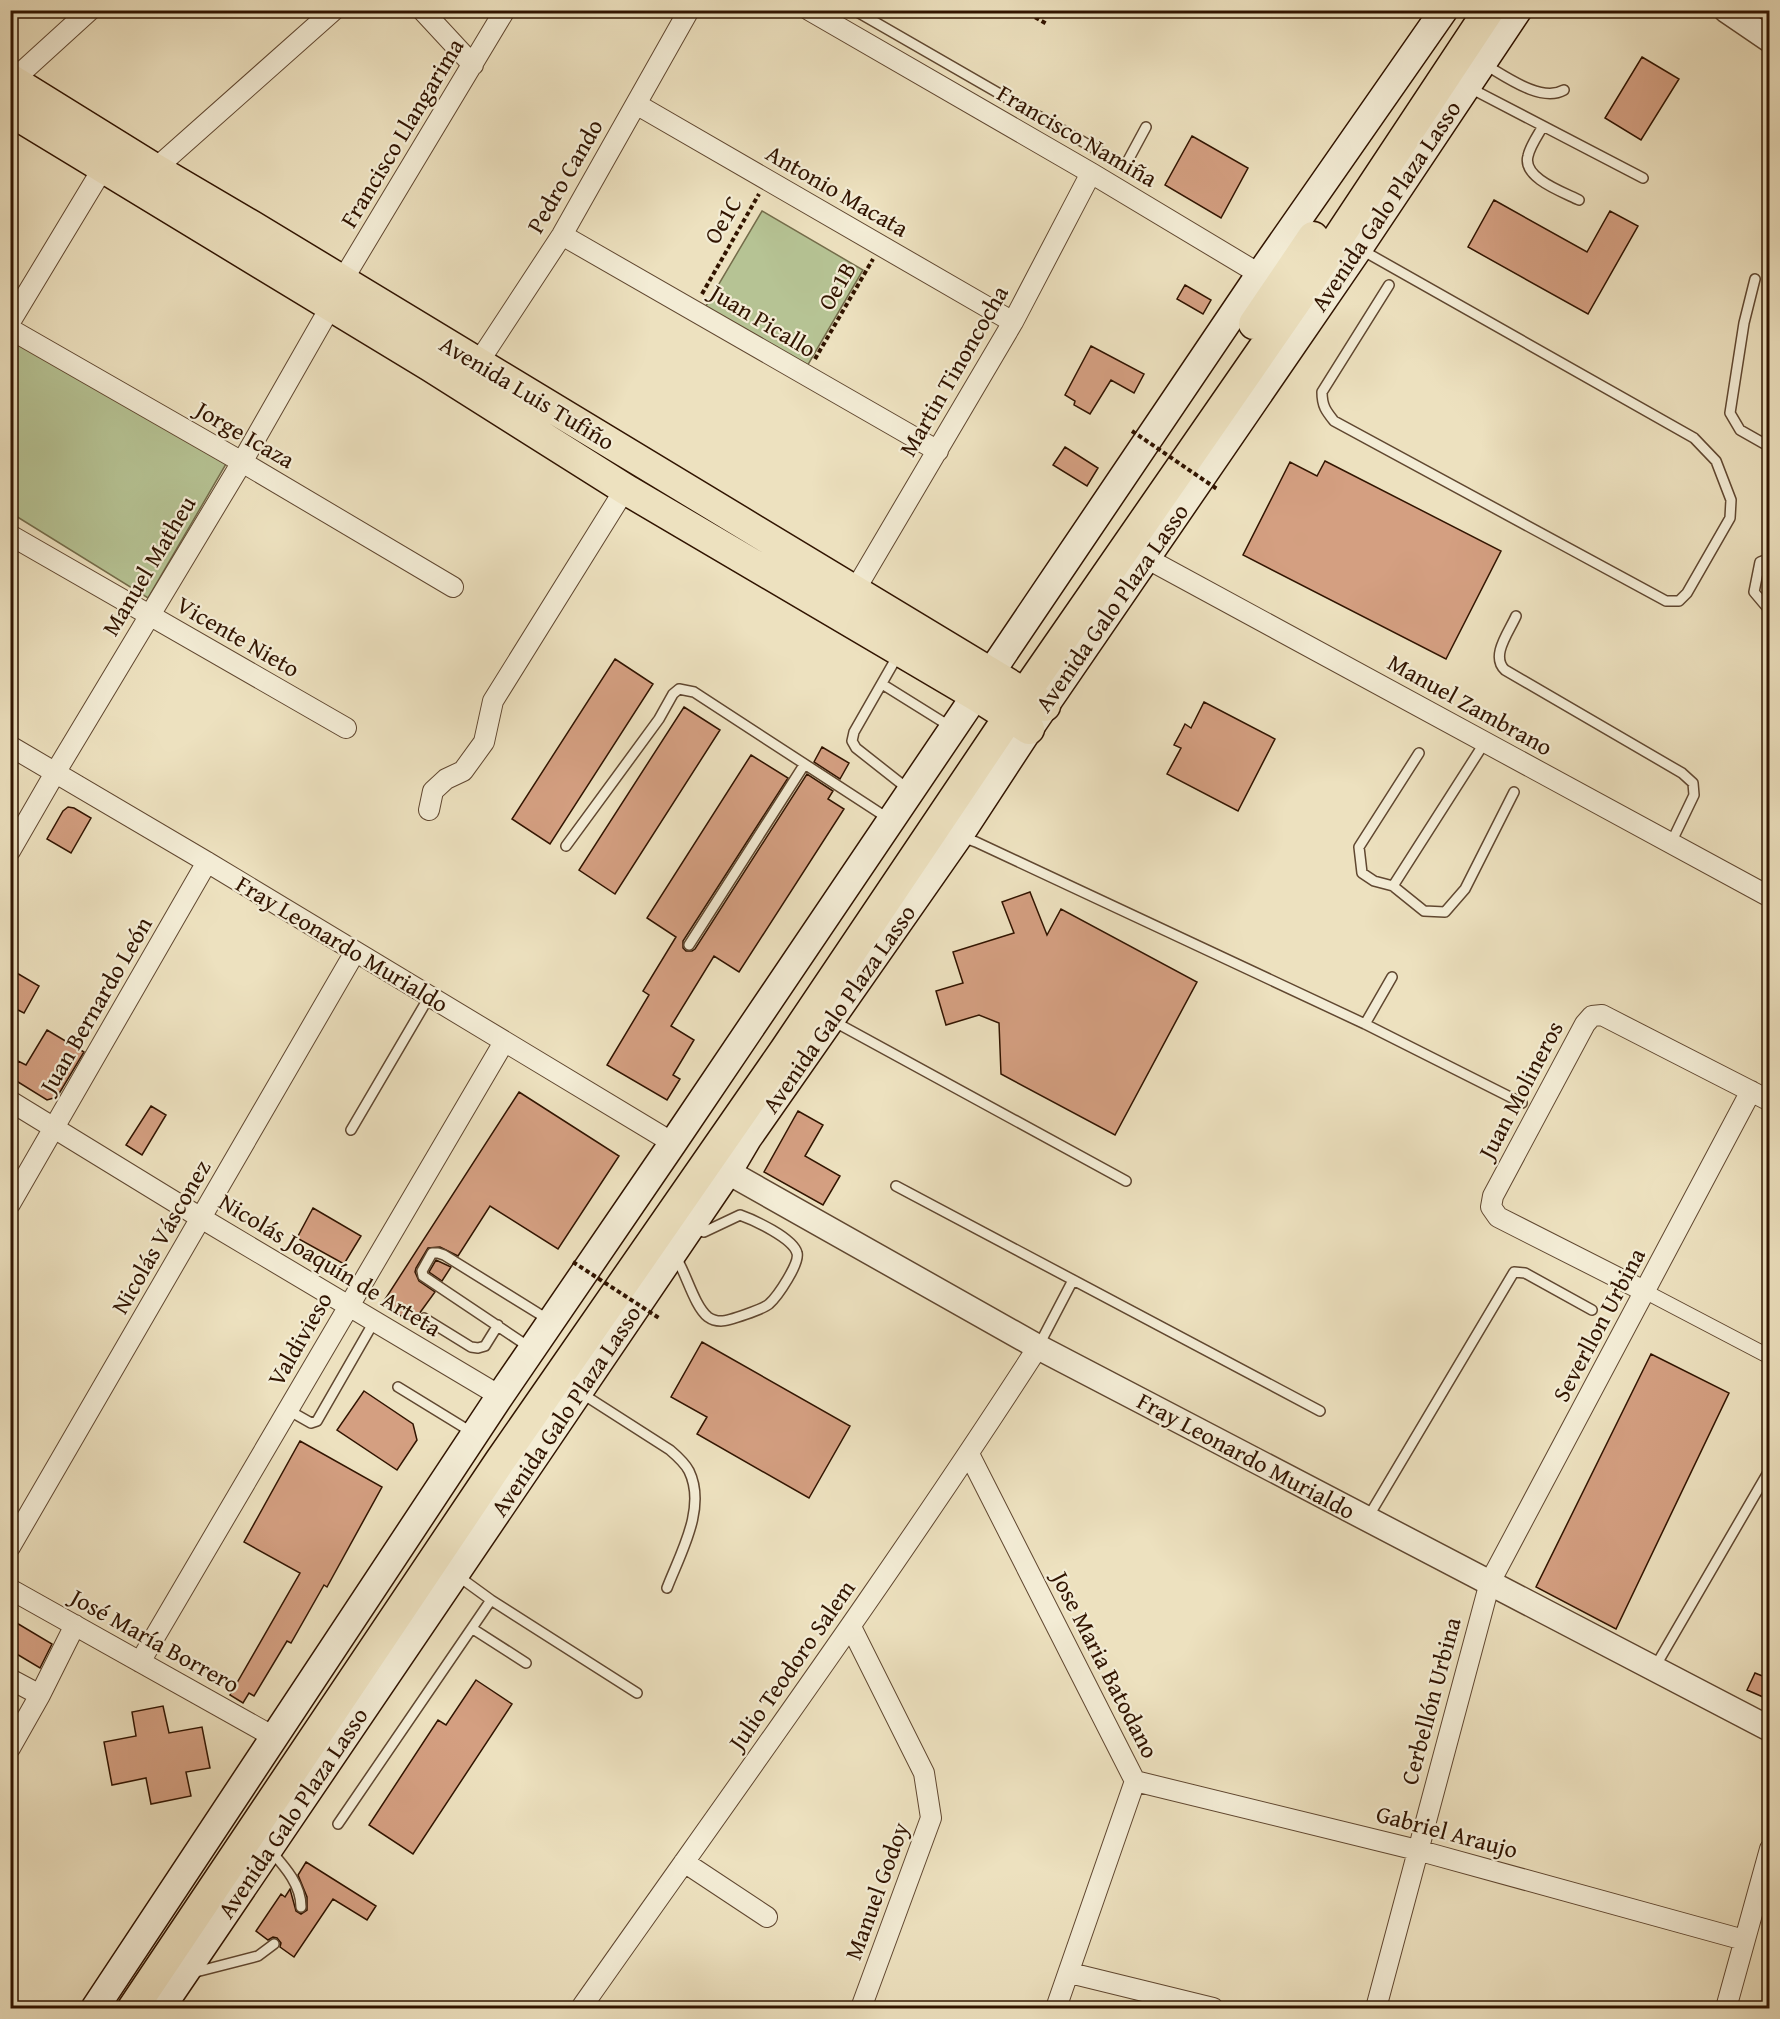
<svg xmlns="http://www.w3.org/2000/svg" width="1780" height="2019" font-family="'Gentium Book Plus',serif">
  <rect width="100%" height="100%" fill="#ede1bf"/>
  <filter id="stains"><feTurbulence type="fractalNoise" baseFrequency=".00333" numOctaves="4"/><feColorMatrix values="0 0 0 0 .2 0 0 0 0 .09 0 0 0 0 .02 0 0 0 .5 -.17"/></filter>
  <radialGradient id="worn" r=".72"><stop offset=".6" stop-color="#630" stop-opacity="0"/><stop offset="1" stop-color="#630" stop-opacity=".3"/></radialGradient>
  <path fill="#b6c394" stroke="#746c4a" stroke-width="1.5" d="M 762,211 L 863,270 L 802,375 L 700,316 Z
    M 19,341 L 226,464 L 148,598 L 11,513 L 10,355 Z"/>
  <path fill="#d49f81" stroke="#311400" stroke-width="1.5" d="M 1642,57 L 1679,79 L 1641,140 L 1605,118 Z
    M 1192,136 L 1248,168 L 1221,218 L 1165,185 Z
    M 1494,200 L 1587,252 L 1610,211 L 1638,226 L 1588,314 L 1468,247 Z
    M 1185,285 L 1211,300 L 1203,314 L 1177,299 Z
    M 1091,346 L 1144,374 L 1134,393 L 1111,380 L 1090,414 L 1074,405 L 1075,401 L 1065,395 Z
    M 1065,447 L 1098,468 L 1087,486 L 1053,465 Z
    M 1325,461 L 1501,551 L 1446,659 L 1243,555 L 1290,462 L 1317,476 Z
    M 615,659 L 653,684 L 550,844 L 512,819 Z
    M 1204,702 L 1275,739 L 1238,811 L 1167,774 L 1181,748 L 1174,745 L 1181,732 L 1185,724 L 1191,728 Z
    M 684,707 L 720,730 L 615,894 L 579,870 Z
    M 822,747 L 849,763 L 840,779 L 814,762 Z
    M 751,755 L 788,778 L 683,941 L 683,948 L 686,951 L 692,951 L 695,949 L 807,774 L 833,791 L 828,799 L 844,809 L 739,972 L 714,956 L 671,1026 L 694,1040 L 673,1075 L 680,1079 L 667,1100 L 607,1065 L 649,995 L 643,991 L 676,937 L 647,918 Z
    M 68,807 L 74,808 L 91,818 L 71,853 L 47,839 L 63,811 Z
    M 1030,892 L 1047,935 L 1061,909 L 1197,982 L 1115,1135 L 1001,1074 L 999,1023 L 979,1015 L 946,1025 L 936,991 L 963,983 L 953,952 L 1014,933 L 1002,902 Z
    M 10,969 L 39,986 L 24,1013 L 10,1006 Z
    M 47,1030 L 84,1052 L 57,1097 L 47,1100 L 10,1077 L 10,1073 L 18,1061 L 26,1065 Z
    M 519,1092 L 619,1156 L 558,1249 L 490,1206 L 458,1256 L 440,1247 L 428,1248 L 416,1268 L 415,1272 L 419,1281 L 435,1292 L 419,1314 L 414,1324 L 382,1304 Z
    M 151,1106 L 166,1115 L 142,1155 L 126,1145 Z
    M 798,1111 L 823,1125 L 805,1156 L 840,1176 L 823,1205 L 764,1172 Z
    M 313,1208 L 361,1236 L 344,1264 L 297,1238 Z
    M 436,1260 L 451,1267 L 442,1281 L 429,1272 Z
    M 702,1342 L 850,1426 L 809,1498 L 697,1434 L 707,1417 L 671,1397 Z
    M 1651,1354 L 1729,1393 L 1616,1629 L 1536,1587 Z
    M 364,1391 L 413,1424 L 417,1440 L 397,1470 L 337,1430 Z
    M 300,1441 L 382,1487 L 327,1587 L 324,1585 L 291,1643 L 287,1641 L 254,1696 L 249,1693 L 243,1703 L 230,1695 L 300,1573 L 244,1542 Z
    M 10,1619 L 52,1644 L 40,1668 L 10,1650 Z
    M 1755,1673 L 1770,1679 L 1770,1700 L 1747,1690 Z
    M 476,1680 L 512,1704 L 413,1854 L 369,1825 L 438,1720 L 446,1725 Z
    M 163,1706 L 169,1733 L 202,1727 L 210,1768 L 186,1772 L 191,1796 L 151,1804 L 146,1778 L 112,1785 L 104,1742 L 136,1736 L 132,1712 Z
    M 306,1862 L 376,1906 L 367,1920 L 333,1899 L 294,1957 L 280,1947 L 281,1943 L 277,1938 L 273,1937 L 268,1940 L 256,1931 L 281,1894 L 285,1897 L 290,1889 L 296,1911 L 301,1914 L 307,1910 L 307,1897 L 298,1875 Z"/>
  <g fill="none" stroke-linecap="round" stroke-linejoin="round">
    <defs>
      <path id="service" d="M 854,10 L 1125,166 L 1146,127
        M 1484,64 C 1505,76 1541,103 1564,90
        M 1470,88 L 1643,178
        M 1543,126 C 1538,135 1530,146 1528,156 C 1522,178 1563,192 1579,200
        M 1360,249 L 1694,438 L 1716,461 L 1731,500 L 1730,518 L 1687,593 L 1679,601 L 1666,601 L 1334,421 C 1326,411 1322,406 1322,392 L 1389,285
        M 1755,279 L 1744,323 L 1730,413 L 1740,430 L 1770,447
        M 1770,558 L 1760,562 L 1754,592 L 1770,611
        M 1516,616 C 1509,632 1490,656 1505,670 L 1682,773 L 1693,783 L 1694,795 L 1671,843
        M 898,655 L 854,732 L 852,741 L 856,748 L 908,789
        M 882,684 L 951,727
        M 1419,753 L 1359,847 L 1362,873 L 1374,881 L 1393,886 L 1485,742
        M 962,837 L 976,842 L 1365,1024 L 1522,1103
        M 566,846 L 659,719 L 673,694 L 679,689 L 694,692 L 889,819
        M 1393,886 L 1424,911 L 1445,912 L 1465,889 L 1514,792
        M 689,945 L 804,765
        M 833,1021 L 1126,1181
        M 1365,1024 L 1392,977
        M 351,1130 L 429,997
        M 896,1186 L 1320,1411
        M 675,1256 C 686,1272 694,1306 708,1317 C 712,1320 717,1321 721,1321 C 729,1321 763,1309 769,1304 C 778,1296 800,1263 797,1253 C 793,1238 754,1220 740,1215 L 704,1232 L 693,1228
        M 424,1318 L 471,1347 L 478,1348 L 485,1346 L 498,1325
        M 529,1347 L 423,1276 L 422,1271 L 432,1253 L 438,1253 L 444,1255 L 549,1320
        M 1038,1347 L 1073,1280
        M 398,1387 L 473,1433
        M 581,1393 L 670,1450 C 677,1456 685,1463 689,1471 C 707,1508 680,1554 667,1588
        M 288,1410 L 311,1423 L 317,1421 L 375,1320
        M 1367,1519 L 1514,1272 L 1525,1273 L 1592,1310
        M 458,1576 L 491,1600 L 637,1693
        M 473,1629 L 526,1663
        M 1655,1667 L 1770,1469
        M 338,1824 L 491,1600
        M 270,1850 C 284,1866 301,1884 301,1907
        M 192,1973 L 258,1956 L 274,1944"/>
      <path id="pedestrian" d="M 1646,1292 L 1770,1357"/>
      <path id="minor" d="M 422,10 L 473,65
        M 809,10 L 1091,173 L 1271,281
        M 12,81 L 90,10
        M 636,104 L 1013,322
        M 155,169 L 334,10
        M 562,235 L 938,451
        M 342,281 L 505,10
        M 10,322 L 103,168
        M 10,329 L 242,462 L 453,587
        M 478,363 L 562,235 L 689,10
        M 10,535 L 346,728
        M 1146,558 L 1770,897
        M 855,590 L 1013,322 L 1091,173
        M 10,746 L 207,862 L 673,1143
        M 429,810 L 433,791 L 446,779 L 463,771 L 484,742 L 493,701 L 625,489
        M 10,851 L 55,773 L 242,462 L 331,306
        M 10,1101 L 201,1218 L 500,1396
        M 10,1204 L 207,862
        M 1646,1292 L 1498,1217 L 1491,1207 L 1493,1196 L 1585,1024 L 1592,1016 L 1602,1015 L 1770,1101
        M 969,1454 L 1135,1781 L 1056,2008
        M 10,1547 L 355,952
        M 10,1589 L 274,1737
        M 851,1627 L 924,1773 L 931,1818 L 861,2008
        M 140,1662 L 504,1042
        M 10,1679 L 40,1695
        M 10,1748 L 40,1695 L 75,1625
        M 1135,1781 L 1417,1850 L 1744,1940
        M 684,1862 L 767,1917
        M 1070,1973 L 1213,2008
        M 581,2008 C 735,1789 893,1572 1038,1347
        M 1376,2008 L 1490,1582 L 1751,1091
        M 1726,2008 L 1770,1849"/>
      <path id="tertiary" d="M 1726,10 L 1770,40
        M 728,1172 L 1038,1347 L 1770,1729"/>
      <path id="secondary" d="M 95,2008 L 500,1396 L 673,1143 L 1260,274 L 1444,10
        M 161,2008 L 728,1172 L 748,1138 L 959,836 L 1029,729 L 1359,248 L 1518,10"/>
      <path id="primary" d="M 10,79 L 155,169 L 252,226 L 1045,706
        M 10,111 L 430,366 L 625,489 L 975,695 L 1029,729
        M 1254,324 L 1313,237
        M 133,2008 L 500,1461 L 785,1050 L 1025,693 L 1299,297 L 1489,10"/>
    </defs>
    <use href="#service" stroke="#604730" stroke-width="12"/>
    <use href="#pedestrian" stroke="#604730" stroke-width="16"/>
    <use href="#minor" stroke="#604730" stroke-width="22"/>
    <use href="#tertiary" stroke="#604730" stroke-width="27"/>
    <use href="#secondary" stroke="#311400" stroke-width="30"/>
    <use href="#primary" stroke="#311400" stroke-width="33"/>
    <path stroke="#311400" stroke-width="4" stroke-dasharray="4.5 3" stroke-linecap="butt" d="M 1022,10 L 1047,24
      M 702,294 L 759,194
      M 815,359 L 873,259"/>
    <use href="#service" stroke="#f3ecd5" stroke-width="9"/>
    <use href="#pedestrian" stroke="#f3ecd5" stroke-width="14"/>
    <use href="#minor" stroke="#f3ecd5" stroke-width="20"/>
    <use href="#tertiary" stroke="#f3ecd5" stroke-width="24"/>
    <use href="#secondary" stroke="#f3ecd5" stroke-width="27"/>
    <use href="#primary" stroke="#ede1bf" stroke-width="30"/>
    <path stroke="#311400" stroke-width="4" stroke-dasharray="4.5 3" stroke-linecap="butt" d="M 1132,431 L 1217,489
      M 573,1262 L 659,1318"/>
  </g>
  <g text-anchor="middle" stroke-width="4.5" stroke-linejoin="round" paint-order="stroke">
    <g font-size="24" fill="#311400" stroke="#f3ecd5">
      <text transform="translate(402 133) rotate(-59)" y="8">Francisco Llangarima</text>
      <text transform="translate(1077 136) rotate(30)" y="8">Francisco Namiña</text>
      <text transform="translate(565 176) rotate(-60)" y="8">Pedro Cando</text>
      <text transform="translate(837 191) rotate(30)" y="8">Antonio Macata</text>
      <text transform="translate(1386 206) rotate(-56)" y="8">Avenida Galo Plaza Lasso</text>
      <text transform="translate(723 220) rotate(-60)" y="8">Oe1C</text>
      <text transform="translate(837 286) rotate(-60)" y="8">Oe1B</text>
      <text transform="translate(763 321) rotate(31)" y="8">Juan Picallo</text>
      <text transform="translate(954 371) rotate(-60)" y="8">Martin Tinoncocha</text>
      <text transform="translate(527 393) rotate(31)" y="8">Avenida Luis Tufiño</text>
      <text transform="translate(245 435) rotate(30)" y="8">Jorge Icaza</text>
      <text transform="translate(149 566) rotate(-59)" y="8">Manuel Matheu</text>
      <text transform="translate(1112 608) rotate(-55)" y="8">Avenida Galo Plaza Lasso</text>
      <text transform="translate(238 637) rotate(30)" y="8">Vicente Nieto</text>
      <text transform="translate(1470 705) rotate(29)" y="8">Manuel Zambrano</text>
      <text transform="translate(342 944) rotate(31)" y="8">Fray Leonardo Murialdo</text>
      <text transform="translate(96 1005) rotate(-60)" y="8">Juan Bernardo León</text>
      <text transform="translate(839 1009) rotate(-55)" y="8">Avenida Galo Plaza Lasso</text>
      <text transform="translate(1521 1090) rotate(-62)" y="8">Juan Molineros</text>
      <text transform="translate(161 1237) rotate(-60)" y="8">Nicolás Vásconez</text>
      <text transform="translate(330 1265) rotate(31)" y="8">Nicolás Joaquín de Arteta</text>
      <text transform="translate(1599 1325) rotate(-62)" y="8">Severllon Urbina</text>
      <text transform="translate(300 1339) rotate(-60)" y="8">Valdivieso</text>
      <text transform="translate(566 1411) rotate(-56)" y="8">Avenida Galo Plaza Lasso</text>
      <text transform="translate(1246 1456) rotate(28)" y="8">Fray Leonardo Murialdo</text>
      <text transform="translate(155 1641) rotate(29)" y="8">José María Borrero</text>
      <text transform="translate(792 1665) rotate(-55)" y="8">Julio Teodoro Salem</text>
      <text transform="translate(1105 1665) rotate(63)" y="8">Jose Maria Batodano</text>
      <text transform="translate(1431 1701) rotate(-75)" y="8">Cerbellón Urbina</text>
      <text transform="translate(293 1813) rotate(-56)" y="8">Avenida Galo Plaza Lasso</text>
      <text transform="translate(1447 1832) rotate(15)" y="8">Gabriel Araujo</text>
      <text transform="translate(877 1891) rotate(-70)" y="8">Manuel Godoy</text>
    </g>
  </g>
  <rect width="1780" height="2019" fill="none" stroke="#ede1bf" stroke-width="36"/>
  <rect x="12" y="12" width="1756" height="1995" fill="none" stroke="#311400" stroke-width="3"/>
  <rect x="18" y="18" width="1744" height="1983" fill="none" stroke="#311400" stroke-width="1.5"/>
  <rect width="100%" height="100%" filter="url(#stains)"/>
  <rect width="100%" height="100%" fill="url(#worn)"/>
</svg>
